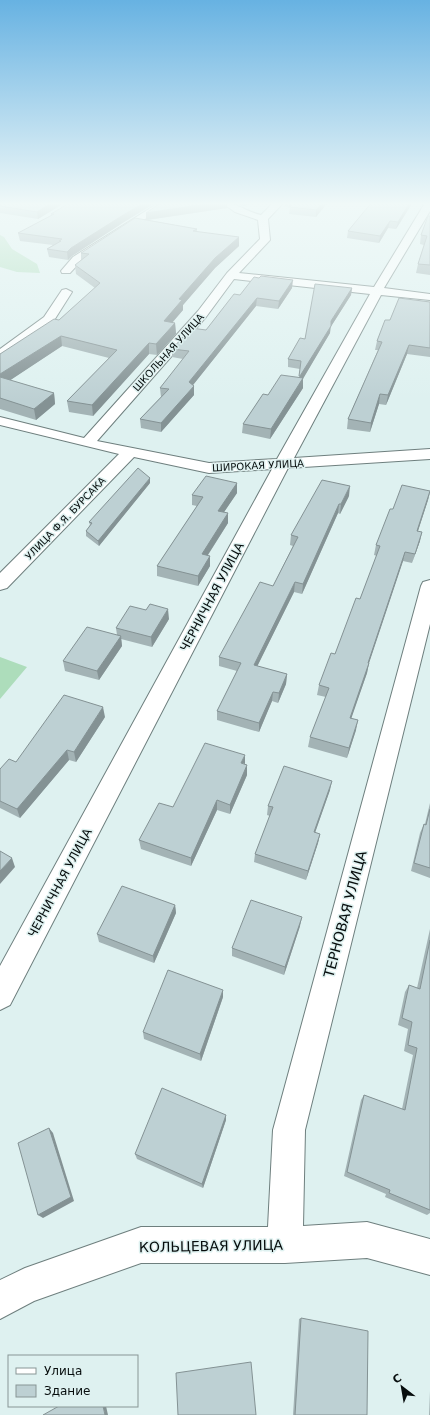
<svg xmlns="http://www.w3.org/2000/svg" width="430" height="1415" font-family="'DejaVu Sans',sans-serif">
  <rect width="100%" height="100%" fill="#def1f0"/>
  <path fill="#adddbb" d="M 0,235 L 4,237 L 12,249 L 37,264 L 40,273 L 17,272 L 0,267 Z
    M 0,657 L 27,667 L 0,699 Z"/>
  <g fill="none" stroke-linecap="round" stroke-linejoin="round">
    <defs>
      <path id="street" d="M 160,202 L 171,202 L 81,261 L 70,273 L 62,273 L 61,271 L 73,257 Z
        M 221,202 C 235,202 247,212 261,215 L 274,202 L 284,202 L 268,219 L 270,240 L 239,273 L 374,287 L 425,203 L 430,202 L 430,211 L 384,288 L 430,294 L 430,300 L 381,295 L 294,458 L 430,449 L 430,459 L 288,468 L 10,1005 L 0,1010 L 0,966 L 272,469 L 209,473 L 134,457 L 7,588 L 0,590 L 0,573 L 119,454 L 0,425 L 0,417 L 84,438 L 198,311 L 227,273 L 260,239 L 258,220 L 235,212 ZM 234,279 L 370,294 L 277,459 L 209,463 L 97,441 L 206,317 Z
        M 66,289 L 72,292 L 53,322 L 5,358 L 0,359 L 0,349 L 44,317 L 62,290 Z
        M 430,580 L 430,624 L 305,1130 L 303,1226 L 367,1222 L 430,1239 L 430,1275 L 367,1258 L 285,1263 L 141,1263 L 34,1301 L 0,1319 L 0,1280 L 25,1268 L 141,1227 L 268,1227 L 273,1130 L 421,586 L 423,582 Z"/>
    </defs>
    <use href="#street" stroke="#6e7f7e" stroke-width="2"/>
    <use href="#street" fill="#fff" fill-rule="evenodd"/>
  </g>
  <path fill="#a3b3b5" d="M 0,202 L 66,202 L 38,219 L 0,213 Z
    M 162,202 L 227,202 L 227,208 L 148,220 L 197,229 L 197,232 L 239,237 L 239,246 L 215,268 L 183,305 L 183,310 L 172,323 L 175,323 L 176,334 L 157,355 L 149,354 L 93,416 L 69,412 L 67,401 L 109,358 L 62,346 L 10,380 L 54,393 L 55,404 L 36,420 L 0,409 L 0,354 L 59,320 L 95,288 L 76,274 L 75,265 L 81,260 L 81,253 L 146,220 L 146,213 Z
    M 228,202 L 272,202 L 269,205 L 255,204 L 241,206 Z
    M 284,202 L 328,202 L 316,217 L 289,214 L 290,208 L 287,207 L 284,205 Z
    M 372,202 L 413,202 L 396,229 L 388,228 L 379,243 L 347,238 L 348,231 Z
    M 51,214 L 121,224 L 72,256 L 68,260 L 49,257 L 47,249 L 53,245 L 20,241 L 18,233 L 51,216 Z
    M 430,216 L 430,275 L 416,273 L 418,264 L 424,245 L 420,244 L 421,235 Z
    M 292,288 L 278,309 L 256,306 L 193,385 L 194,395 L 161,432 L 141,428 L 140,419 L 161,397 L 160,388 L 183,359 L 172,357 L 172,349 L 206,330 L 240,295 Z
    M 352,288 L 351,295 L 330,328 L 330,333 L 303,378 L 303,388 L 270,439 L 242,433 L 243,424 L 268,395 L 299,378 L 300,369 L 288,367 L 288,359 L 305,339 Z
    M 430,302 L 430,357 L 407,354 L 386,405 L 379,404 L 370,432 L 347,429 L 348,419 L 378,350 L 375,350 L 377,341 L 390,320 Z
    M 150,483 L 99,546 L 86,536 L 86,531 L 90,525 L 89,522 Z
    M 237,483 L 237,493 L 224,512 L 228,523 L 208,555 L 210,566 L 198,586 L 157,576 L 157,566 L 197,506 L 192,505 L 192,495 Z
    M 430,492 L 428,500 L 418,531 L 420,541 L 412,563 L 403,561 L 369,663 L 367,673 L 351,718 L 356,730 L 347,758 L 308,747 L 310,737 L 326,697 L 317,695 L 319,685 L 335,654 L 360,599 L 377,556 L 374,555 L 376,545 L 393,509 Z
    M 349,496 L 340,514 L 338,513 L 302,594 L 294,592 L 257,666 L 287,674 L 286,684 L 278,703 L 272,701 L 259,732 L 217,720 L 217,711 L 237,671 L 219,666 L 219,657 L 273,586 L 293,546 L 290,545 L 291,535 Z
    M 169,619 L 152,647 L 121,639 L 122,646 L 99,680 L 65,671 L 63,661 L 117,635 L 116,628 Z
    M 105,717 L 76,762 L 69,760 L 20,818 L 0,808 L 0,769 L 16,762 Z
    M 245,764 L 247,775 L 230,814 L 217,810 L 191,866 L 141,849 L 139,840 L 173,807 Z
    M 330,790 L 315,833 L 320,834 L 318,843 L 306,880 L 254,862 L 255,854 L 270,816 L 267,815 L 268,806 Z
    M 430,803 L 430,878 L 411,871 L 420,833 L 424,824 L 425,824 Z
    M 175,905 L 176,913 L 154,963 L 99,942 L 97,934 Z
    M 300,926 L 284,975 L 232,956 L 232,948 Z
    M 430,929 L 430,1213 L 427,1215 L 385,1197 L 386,1194 L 344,1176 L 361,1100 L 364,1095 L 402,1109 L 413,1055 L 404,1051 L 408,1029 L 398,1025 L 405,992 L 409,985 L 417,988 Z
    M 223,997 L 201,1061 L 144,1039 L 143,1032 Z
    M 226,1115 L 226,1120 L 203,1188 L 137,1159 L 135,1154 Z
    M 301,1318 L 367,1415 L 293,1415 L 299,1319 Z
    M 430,1391 L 430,1415 L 429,1415 Z"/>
  <path fill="#849294" d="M 53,202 L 66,202 L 38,219 L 37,212 Z
    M 145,202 L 157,202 L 121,224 L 72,256 L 68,260 L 67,252 L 71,248 L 120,217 Z
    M 218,202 L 227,202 L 227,208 L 146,220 L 146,213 Z
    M 242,202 L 255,202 L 255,204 L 241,206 Z
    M 323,202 L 328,202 L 316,217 L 316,210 Z
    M 410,202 L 413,202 L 396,229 L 398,222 Z
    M 390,221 L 388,228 L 379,243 L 380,236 Z
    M 239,237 L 239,246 L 215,268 L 183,305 L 183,310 L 164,332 L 164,321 L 179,299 L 215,258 Z
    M 293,280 L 292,288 L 278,309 L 279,301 Z
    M 352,288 L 351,295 L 330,328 L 331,321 Z
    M 257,298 L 256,306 L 189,390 L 189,382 Z
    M 175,323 L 176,334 L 157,355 L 156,344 Z
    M 331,326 L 330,333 L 300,384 L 300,376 Z
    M 61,336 L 62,346 L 0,387 L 0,374 Z
    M 149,343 L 149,354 L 93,416 L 92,405 Z
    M 409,345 L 407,354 L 386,405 L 388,395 Z
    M 303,378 L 303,388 L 270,439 L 271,429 Z
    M 194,386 L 194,395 L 161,432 L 161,423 Z
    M 54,393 L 55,404 L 36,420 L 34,409 Z
    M 380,394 L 379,404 L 370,432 L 371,423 Z
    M 150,478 L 150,483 L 99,546 L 98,541 Z
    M 237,483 L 237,493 L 218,521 L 218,511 Z
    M 350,486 L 349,496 L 340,514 L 341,504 Z
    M 430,492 L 428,500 L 415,540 L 417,531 Z
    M 339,504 L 338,513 L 302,594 L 303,584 Z
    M 228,513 L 228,523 L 202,564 L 202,554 Z
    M 422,532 L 420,541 L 412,563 L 415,554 Z
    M 405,552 L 403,561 L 366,672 L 368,663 Z
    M 210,556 L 210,566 L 198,586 L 198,576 Z
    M 295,582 L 294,592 L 253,675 L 254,665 Z
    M 168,609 L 169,619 L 152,647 L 151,637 Z
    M 121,636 L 122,646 L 99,680 L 97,671 Z
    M 369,663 L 367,673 L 348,728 L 350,718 Z
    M 287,674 L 286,684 L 278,703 L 279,693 Z
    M 273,692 L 272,701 L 259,732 L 259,723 Z
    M 103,707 L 105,717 L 76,762 L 74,752 Z
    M 358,720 L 356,730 L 347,758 L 349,748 Z
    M 67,750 L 69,760 L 20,818 L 17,809 Z
    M 245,755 L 245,764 L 241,763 Z
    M 247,765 L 247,775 L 230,814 L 230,805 Z
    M 332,781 L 330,790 L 312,841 L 314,832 Z
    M 217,800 L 217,810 L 191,866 L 191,858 Z
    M 320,834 L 318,843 L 306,880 L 308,871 Z
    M 12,858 L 15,867 L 0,884 L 0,871 Z
    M 175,905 L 176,913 L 154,963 L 153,956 Z
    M 302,917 L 300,926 L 284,975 L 285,967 Z
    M 223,990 L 223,997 L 201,1061 L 200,1054 Z
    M 226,1115 L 226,1120 L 203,1188 L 202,1184 Z
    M 49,1128 L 53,1133 L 74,1201 L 43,1218 L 38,1215 Z
    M 103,1406 L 106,1406 L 108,1415 L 105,1415 Z"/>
  <path fill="#bdd0d3" stroke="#849294" d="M 0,202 L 53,202 L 37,212 L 0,206 Z
    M 71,202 L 145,202 L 120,217 L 71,248 L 67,252 L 47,249 L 61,241 L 59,241 L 62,239 L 18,233 L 54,214 L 51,214 Z
    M 162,202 L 218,202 L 146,213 Z
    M 294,202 L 323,202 L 316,210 L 290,207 Z
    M 372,202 L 410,202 L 398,222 L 390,221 L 380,236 L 348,231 Z
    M 428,216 L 430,216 L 430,265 L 418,264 L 427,236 L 421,235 Z
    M 135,218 L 197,229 L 193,231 L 239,237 L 215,258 L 179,299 L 182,300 L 164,321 L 175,323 L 156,344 L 149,343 L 92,405 L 67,401 L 117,350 L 61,336 L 0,374 L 0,354 L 54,319 L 59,320 L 100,283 L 75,265 L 89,254 L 81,253 Z
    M 261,276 L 293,280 L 279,301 L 257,298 L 189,382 L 194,386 L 161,423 L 140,419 L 169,389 L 160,388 L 189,351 L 172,349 L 191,328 L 206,330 L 234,294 L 240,295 L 254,277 L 259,278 Z
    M 315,284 L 352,288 L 331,321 L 331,326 L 300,376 L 299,376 L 301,361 L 288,359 L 300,338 L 305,339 Z
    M 399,298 L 430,302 L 430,348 L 409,345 L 388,395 L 380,394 L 371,423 L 348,419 L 382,342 L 377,341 L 385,320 L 390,320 Z
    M 281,375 L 303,378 L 271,429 L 243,424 L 263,394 L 268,395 Z
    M 0,377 L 54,393 L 34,409 L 0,398 Z
    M 138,468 L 150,478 L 98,541 L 86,531 L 92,523 L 89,522 Z
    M 206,476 L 237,483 L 218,511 L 228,513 L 202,554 L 210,556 L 198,576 L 157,566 L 203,497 L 192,495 Z
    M 322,480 L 350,486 L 341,504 L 339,504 L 303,584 L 295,582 L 254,665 L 287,674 L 279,693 L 273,692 L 259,723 L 217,711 L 241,663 L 219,657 L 260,582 L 273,586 L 298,537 L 291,535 Z
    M 402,485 L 430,491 L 417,531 L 422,532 L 415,554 L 405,552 L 368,663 L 369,663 L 350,718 L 358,720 L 349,748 L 310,737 L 329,688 L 319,685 L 331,653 L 335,654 L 356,598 L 360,599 L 380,546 L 376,545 L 390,509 L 393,509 Z
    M 150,604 L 168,609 L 151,637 L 116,628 L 130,606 L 146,610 Z
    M 87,627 L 121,636 L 97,671 L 63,661 Z
    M 64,695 L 103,707 L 74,752 L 67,750 L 17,809 L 0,801 L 0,769 L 9,759 L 16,762 Z
    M 205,743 L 245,755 L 241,763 L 247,765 L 230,805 L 217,800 L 191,858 L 139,840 L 159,803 L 173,807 Z
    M 284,766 L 332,781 L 314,832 L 320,834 L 308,871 L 255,854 L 273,807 L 268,806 Z
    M 430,809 L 430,868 L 414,863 L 424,824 L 426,825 Z
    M 0,851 L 12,858 L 0,871 Z
    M 122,886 L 175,905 L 153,956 L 97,934 Z
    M 251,900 L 302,917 L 285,967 L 232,948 Z
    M 430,940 L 430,1210 L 389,1193 L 390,1190 L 347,1172 L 364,1095 L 405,1110 L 417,1048 L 408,1045 L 412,1022 L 402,1018 L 409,985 L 420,989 Z
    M 168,970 L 223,990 L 200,1054 L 143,1032 Z
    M 162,1088 L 226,1115 L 202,1184 L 135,1154 Z
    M 49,1128 L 71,1197 L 38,1215 L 18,1143 Z
    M 301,1318 L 368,1331 L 367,1415 L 295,1415 Z
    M 251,1362 L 256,1415 L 178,1415 L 176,1373 Z
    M 59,1406 L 103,1406 L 105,1415 L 43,1415 Z"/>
  <linearGradient id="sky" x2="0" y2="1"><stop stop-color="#67b2e2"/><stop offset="0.51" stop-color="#f0f9f8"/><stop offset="1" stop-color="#f0f9f8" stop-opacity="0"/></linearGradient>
  <rect width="430" height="400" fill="url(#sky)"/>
  <g text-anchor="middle" stroke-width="3" stroke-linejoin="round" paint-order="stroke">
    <g font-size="10" fill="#070d0d" stroke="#def1f0">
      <text transform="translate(168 352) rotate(-48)" y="4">ШКОЛЬНАЯ УЛИЦА</text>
      <text transform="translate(258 465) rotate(-3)" y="4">ШИРОКАЯ УЛИЦА</text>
      <text transform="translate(65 518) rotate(-46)" y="4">УЛИЦА Ф.Я. БУРСАКА</text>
    </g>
    <g font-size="12" fill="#070d0d" stroke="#def1f0">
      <text transform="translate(212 597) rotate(-62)" y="4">ЧЕРНИЧНАЯ УЛИЦА</text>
      <text transform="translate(60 883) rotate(-62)" y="4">ЧЕРНИЧНАЯ УЛИЦА</text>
    </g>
    <g font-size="14" fill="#070d0d" stroke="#def1f0">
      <text transform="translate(345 914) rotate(-75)" y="5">ТЕРНОВАЯ УЛИЦА</text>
      <text transform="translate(211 1246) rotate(-1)" y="5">КОЛЬЦЕВАЯ УЛИЦА</text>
    </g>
  </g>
  <rect x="8" y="1355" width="130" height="52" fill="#def1f0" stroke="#889695"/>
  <rect x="16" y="1368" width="20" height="6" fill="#ffffff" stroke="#889695"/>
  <text x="44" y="1375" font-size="12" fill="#070d0d">Улица</text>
  <rect x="16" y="1385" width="20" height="12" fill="#bdd0d3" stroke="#889695"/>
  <text x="44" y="1395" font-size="12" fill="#070d0d">Здание</text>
  <g transform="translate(402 1387) rotate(329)" stroke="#def1f0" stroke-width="3" paint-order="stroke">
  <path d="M0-3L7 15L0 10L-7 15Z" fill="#070d0d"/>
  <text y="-6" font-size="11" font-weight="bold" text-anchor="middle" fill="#070d0d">С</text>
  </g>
</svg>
